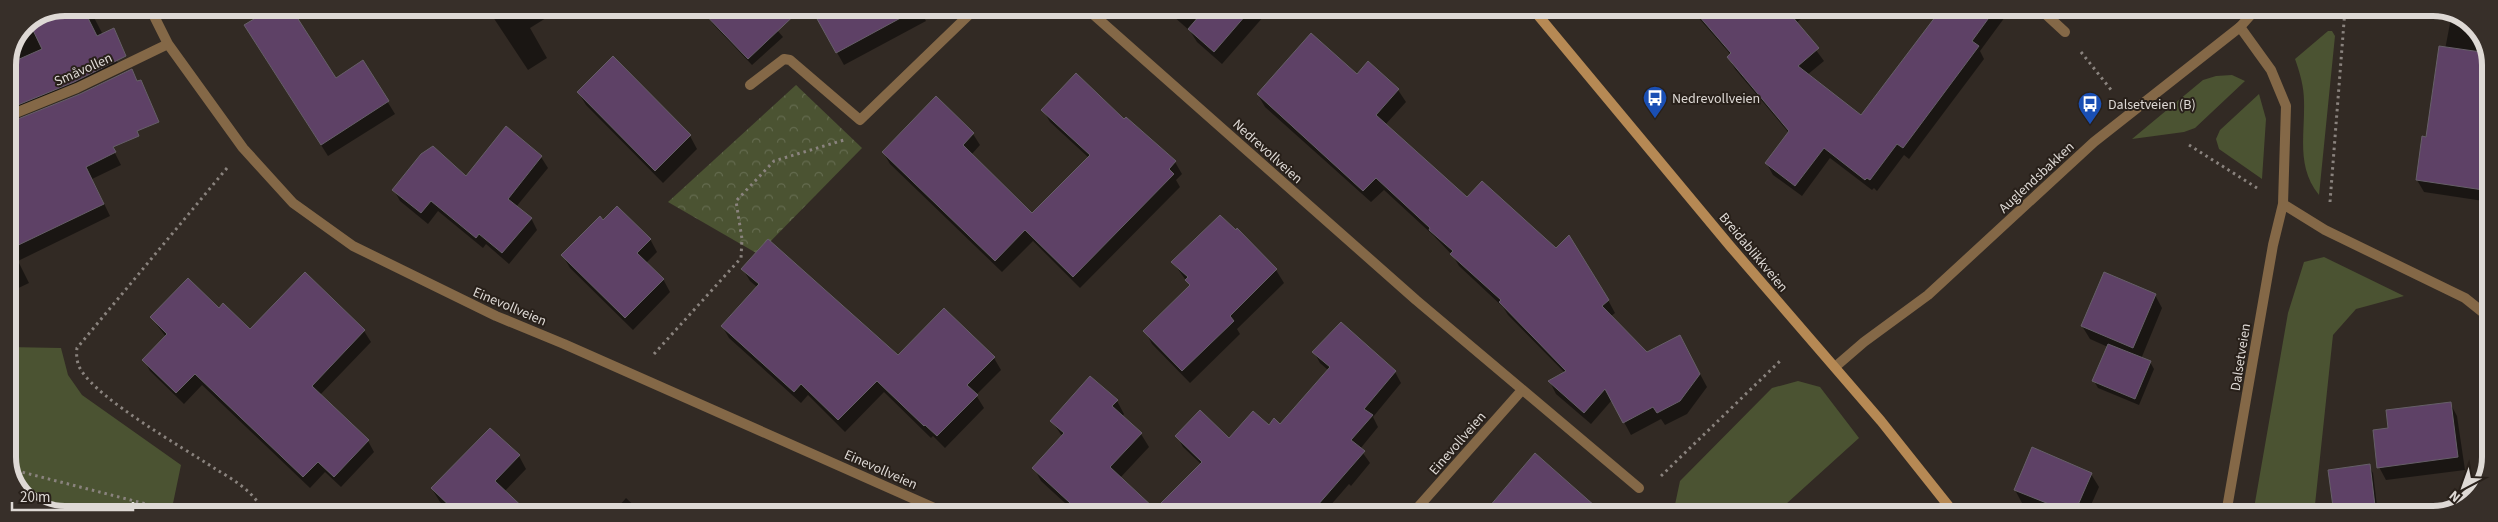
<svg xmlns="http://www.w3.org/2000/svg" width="2498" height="522" font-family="'Source Sans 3',sans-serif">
  <defs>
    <pattern id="park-crowns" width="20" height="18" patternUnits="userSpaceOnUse" patternTransform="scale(1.25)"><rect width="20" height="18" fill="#4b5332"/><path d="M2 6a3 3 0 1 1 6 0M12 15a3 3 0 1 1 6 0" fill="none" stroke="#646b4f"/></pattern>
  </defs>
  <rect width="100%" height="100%" fill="#322a24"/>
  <path fill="#4b5332" d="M 2328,31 L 2332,31 L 2335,36 L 2319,195 C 2296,167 2305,135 2304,101 C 2304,87 2300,73 2295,59 Z
    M 2232,75 L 2245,81 L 2195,128 L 2184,132 L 2132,139 L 2203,80 L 2216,76 Z
    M 2259,94 L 2266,119 L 2262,179 L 2219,149 L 2216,139 L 2220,130 Z
    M 2324,257 L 2404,296 L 2356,309 L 2333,335 L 2314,514 L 2253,514 L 2288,313 L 2304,262 Z
    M 8,347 L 61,348 L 68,375 L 82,395 L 181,465 L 171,513 L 54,513 L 22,495 L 8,464 Z
    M 1798,381 L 1820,387 L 1859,438 L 1775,514 L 1673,514 L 1680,481 L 1772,388 Z"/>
  <path fill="url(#park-crowns)" d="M 796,85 L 862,148 L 758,254 L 668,202 Z"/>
  <path fill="#0007" d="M 65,8 L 89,8 L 122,71 L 8,118 L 8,65 L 25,24 Z
    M 247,8 L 306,8 L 294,15 L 335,80 L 363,62 L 395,114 L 328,156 L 253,38 L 255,20 Z
    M 487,8 L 562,8 L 530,28 L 547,58 L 528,70 Z
    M 719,8 L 758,8 L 783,37 L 752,65 L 713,24 L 709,17 Z
    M 812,8 L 919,8 L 926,21 L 844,65 Z
    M 1164,8 L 1271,8 L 1222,64 L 1197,42 L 1190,31 Z
    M 1690,8 L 1805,8 L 1808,13 L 1796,23 L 1824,61 L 1807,75 L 1861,117 L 1944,8 L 2000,8 L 2005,17 L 1980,51 L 1984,59 L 1909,159 L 1904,155 L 1877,191 L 1874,188 L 1872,190 L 1830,158 L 1802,196 L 1773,175 L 1767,164 L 1789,133 L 1735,69 L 1728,57 L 1731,55 Z
    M 2452,13 L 2474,25 L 2490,58 L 2490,202 L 2424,192 L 2417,180 L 2428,138 Z
    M 1368,63 L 1398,90 L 1406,102 L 1385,125 L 1467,199 L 1608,300 L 1615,313 L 1611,316 L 1647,354 L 1686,348 L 1707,387 L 1687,414 L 1665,425 L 1661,419 L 1631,435 L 1612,400 L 1591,424 L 1556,394 L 1550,382 L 1565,373 L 1508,315 L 1503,307 L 1459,266 L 1453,256 L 1434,236 L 1384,190 L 1371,202 L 1265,107 L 1258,95 L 1357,76 Z
    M 578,92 L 690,136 L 697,149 L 663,183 L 586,105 Z
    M 936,98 L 973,134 L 980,145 L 971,155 L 1032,215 L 1089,158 L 1050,122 L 1043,110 L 1124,121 L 1175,162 L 1182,174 L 1176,180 L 1180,187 L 1080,288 L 1033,241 L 1002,272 L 890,164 L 883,152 Z
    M 100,124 L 121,165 L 92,179 L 110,216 L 18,261 L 29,283 L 8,293 L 8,168 Z
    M 541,157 L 548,168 L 516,207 L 531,218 L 537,230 L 509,264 L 486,244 L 483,248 L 438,211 L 428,224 L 400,201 L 394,190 L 466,177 Z
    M 1237,230 L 1276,270 L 1284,283 L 1237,329 L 1240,334 L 1190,383 L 1152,344 L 1145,331 L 1190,286 L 1173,262 Z
    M 650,239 L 657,252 L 646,263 L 663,279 L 670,292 L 633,330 L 570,268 L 563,256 Z
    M 743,269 L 898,357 L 994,358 L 1001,370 L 976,395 L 984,408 L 945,448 L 933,436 L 931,438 L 884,392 L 845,432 L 808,395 L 801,403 L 729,338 L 722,326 L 757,287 L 750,281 Z
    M 305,273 L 364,331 L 371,342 L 320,395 L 368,441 L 374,452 L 341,487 L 325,472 L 310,488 L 202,385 L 184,404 L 150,371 L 144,360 L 166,337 L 151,317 L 219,310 L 250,331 Z
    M 2155,295 L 2162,308 L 2141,359 L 2150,362 L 2154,369 L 2139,405 L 2098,388 L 2094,381 L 2108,347 L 2090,339 L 2082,326 Z
    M 1314,352 L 1395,372 L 1401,383 L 1373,417 L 1378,427 L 1360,449 L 1370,463 L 1351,486 L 1349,484 L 1323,514 L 1152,514 L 1201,464 L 1183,447 L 1177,436 L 1229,440 L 1269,426 L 1280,426 L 1328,370 L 1320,363 Z
    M 1117,401 L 1124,414 L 1122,417 L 1141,434 L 1149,447 L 1120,478 L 1113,514 L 1077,514 L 1041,481 L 1034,468 L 1062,436 L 1052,421 Z
    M 2450,403 L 2457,416 L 2465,470 L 2386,480 L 2379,467 L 2389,429 Z
    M 1535,454 L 1592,512 L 1590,514 L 1482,514 Z
    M 519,456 L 526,469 L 504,492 L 526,514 L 453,514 L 440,502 L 432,489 Z
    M 2369,466 L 2373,473 L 2378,514 L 2335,514 L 2329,471 Z
    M 2091,474 L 2099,487 L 2087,514 L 2050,514 L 2022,503 L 2015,490 Z
    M 626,498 L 643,514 L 612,514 Z"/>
  <path fill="#5e4166" stroke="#665f68" d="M 65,8 L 83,8 L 97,36 L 114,28 L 126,56 L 74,82 L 8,109 L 8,64 L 42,49 L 29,22 Z
    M 246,8 L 291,8 L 336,78 L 363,60 L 389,101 L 321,145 L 244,25 L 254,19 Z
    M 699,8 L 802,8 L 748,59 Z
    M 811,8 L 919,8 L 836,53 Z
    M 1206,8 L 1252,8 L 1214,52 L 1188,29 Z
    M 1692,8 L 1785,8 L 1819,48 L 1798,66 L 1861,115 L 1942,8 L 1996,8 L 1972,41 L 1979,46 L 1903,148 L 1897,144 L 1870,180 L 1867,178 L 1865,180 L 1824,148 L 1795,186 L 1765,163 L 1789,131 L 1727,57 L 1731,53 Z
    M 1311,33 L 1357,74 L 1368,61 L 1399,89 L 1376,115 L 1467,197 L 1482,181 L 1556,248 L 1569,235 L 1609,300 L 1602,306 L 1647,352 L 1680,335 L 1700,374 L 1680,401 L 1657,413 L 1653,407 L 1623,423 L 1605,389 L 1584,413 L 1548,381 L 1566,371 L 1499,302 L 1501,300 L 1450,254 L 1453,251 L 1429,230 L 1430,228 L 1376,178 L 1363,191 L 1257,94 Z
    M 2439,46 L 2488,53 L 2490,58 L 2490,191 L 2416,180 L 2422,136 L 2426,137 Z
    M 613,56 L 691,135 L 655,171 L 577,92 Z
    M 132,69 L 137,81 L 141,80 L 159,122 L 137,131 L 139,136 L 113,147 L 116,152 L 86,167 L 104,204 L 8,250 L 8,123 L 80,94 Z
    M 1076,73 L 1124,119 L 1126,117 L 1176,161 L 1169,169 L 1174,174 L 1073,277 L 1025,230 L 995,261 L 882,152 L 936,96 L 974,133 L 963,145 L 1032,213 L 1090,155 L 1041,110 Z
    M 506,126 L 542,156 L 508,199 L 532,218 L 502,253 L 479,234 L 476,238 L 431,201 L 421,213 L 392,190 L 421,154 L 433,146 L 466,176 Z
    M 617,206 L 651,239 L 637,253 L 664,279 L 625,318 L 561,255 L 600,216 L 603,220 Z
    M 1220,215 L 1236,230 L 1237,228 L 1277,269 L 1230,316 L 1234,321 L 1182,371 L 1143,331 L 1190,285 L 1185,280 L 1188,277 L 1171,262 Z
    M 768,239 L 898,355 L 944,308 L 995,357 L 967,385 L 978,395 L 937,436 L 925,425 L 924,426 L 877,381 L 838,420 L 801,384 L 794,392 L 721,326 L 759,284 L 741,269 Z
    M 305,272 L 365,330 L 312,386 L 369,440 L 334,477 L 318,462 L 303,477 L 195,374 L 176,393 L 142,360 L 167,334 L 150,317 L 188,278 L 219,308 L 223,303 L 250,329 Z
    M 2104,272 L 2156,294 L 2133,348 L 2081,326 Z
    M 1341,322 L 1396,371 L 1364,409 L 1373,415 L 1351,440 L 1365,451 L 1310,514 L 1082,514 L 1032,468 L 1064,433 L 1050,421 L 1090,376 L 1118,400 L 1112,406 L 1142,433 L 1110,467 L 1155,509 L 1202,462 L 1175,436 L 1200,410 L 1229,438 L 1253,411 L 1269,425 L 1274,418 L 1280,424 L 1330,367 L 1312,352 Z
    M 2108,344 L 2151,361 L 2135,399 L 2092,381 Z
    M 2451,402 L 2458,457 L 2377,468 L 2373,430 L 2388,428 L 2386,410 Z
    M 490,428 L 520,455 L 495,481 L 530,514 L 458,514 L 431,488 Z
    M 2032,447 L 2092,473 L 2074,514 L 2014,490 Z
    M 1535,453 L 1604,514 L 1483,514 Z
    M 2370,464 L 2376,514 L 2334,514 L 2328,470 Z"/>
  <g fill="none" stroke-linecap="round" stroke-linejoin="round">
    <path stroke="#8a837e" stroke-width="3" stroke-dasharray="2.5 4" stroke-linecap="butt" d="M 2081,52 L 2112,91
      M 2189,145 L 2257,188
      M 227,168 L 77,348 C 76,356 77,364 81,370 C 99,400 182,447 214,468 C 232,479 256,492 264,514
      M 2330,202 L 2345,9
      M 654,354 L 741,258 L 742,239 L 736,201 L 774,161 L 844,140
      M 10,469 L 185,514
      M 1661,476 L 1781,360"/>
    <path stroke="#846847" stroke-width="10" d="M 150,8 L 168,44 L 243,148 L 293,203 L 353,246 L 496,316 L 564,344 L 948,514
      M 1086,8 L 1416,300 L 1639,488
      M 2039,8 L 2065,32
      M 2240,27 L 2271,70 L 2286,106 L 2283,204 L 2325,230 L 2465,298 L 2490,318
      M 750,85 L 784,59 L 790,60 L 860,120 L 976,8
      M 8,116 L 77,88 L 168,44
      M 1412,514 L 1522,390
      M 2226,514 L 2273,245 L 2283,204"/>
    <path stroke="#846847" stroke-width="10" d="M 1835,367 L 1864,342 L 1928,295 L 2094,142 L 2240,27 L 2257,8"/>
    <path stroke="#b68954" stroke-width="10" d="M 1532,8 L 1730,246 L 1881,421 L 1955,514"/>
  </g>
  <defs>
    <symbol id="bus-pin" viewBox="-11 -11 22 30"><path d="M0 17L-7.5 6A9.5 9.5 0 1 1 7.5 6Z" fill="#1a4fb4" stroke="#28201a"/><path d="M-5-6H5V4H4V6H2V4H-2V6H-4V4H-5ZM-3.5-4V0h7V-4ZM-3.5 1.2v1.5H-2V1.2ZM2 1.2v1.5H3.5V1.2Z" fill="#fff"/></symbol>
  </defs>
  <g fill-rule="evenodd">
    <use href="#bus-pin" x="1641" y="84" width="28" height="38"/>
    <use href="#bus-pin" x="2076" y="90" width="28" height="38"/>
  </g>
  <g text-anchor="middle" stroke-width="4" stroke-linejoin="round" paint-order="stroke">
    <g font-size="14" fill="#ded9d5" stroke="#28201a">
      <text transform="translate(83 69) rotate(-24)" y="5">Småvollen</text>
      <text transform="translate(1268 151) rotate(42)" y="5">Nedrevollveien</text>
      <text transform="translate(2036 177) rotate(-43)" y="5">Auglendsbakken</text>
      <text transform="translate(1754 252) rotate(50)" y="5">Breidablikkveien</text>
      <text transform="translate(510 306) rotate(23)" y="5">Einevollveien</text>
      <text transform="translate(2240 357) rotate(-81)" y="5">Dalsetveien</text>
      <text transform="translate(1457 443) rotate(-49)" y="5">Einevollveien</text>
      <text transform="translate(881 469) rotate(24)" y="5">Einevollveien</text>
    </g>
    <g font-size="14" fill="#ded9d5" stroke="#28201a" text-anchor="start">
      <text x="1672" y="103">Nedrevollveien</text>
      <text x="2108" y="109">Dalsetveien (B)</text>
    </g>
  </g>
  <path d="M0 0H2498V522H0ZM65 16H2433A49 49 0 0 1 2482 65V457A49 49 0 0 1 2433 506H65A49 49 0 0 1 16 457V65A49 49 0 0 1 65 16Z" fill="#372f29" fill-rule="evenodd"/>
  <path fill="none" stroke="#ded9d5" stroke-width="6" d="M65 16H2433A49 49 0 0 1 2482 65V457A49 49 0 0 1 2433 506H65A49 49 0 0 1 16 457V65A49 49 0 0 1 65 16Z"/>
  <g transform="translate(2463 487) rotate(221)" stroke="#28201a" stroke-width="4" paint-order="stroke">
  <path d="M0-4L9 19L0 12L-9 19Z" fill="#ded9d5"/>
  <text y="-8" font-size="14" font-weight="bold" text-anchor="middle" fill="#ded9d5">N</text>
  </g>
  <path d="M12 502v8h121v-8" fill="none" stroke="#ded9d5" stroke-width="2.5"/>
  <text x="20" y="502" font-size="15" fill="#ded9d5" stroke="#28201a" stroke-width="4" paint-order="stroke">20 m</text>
</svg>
